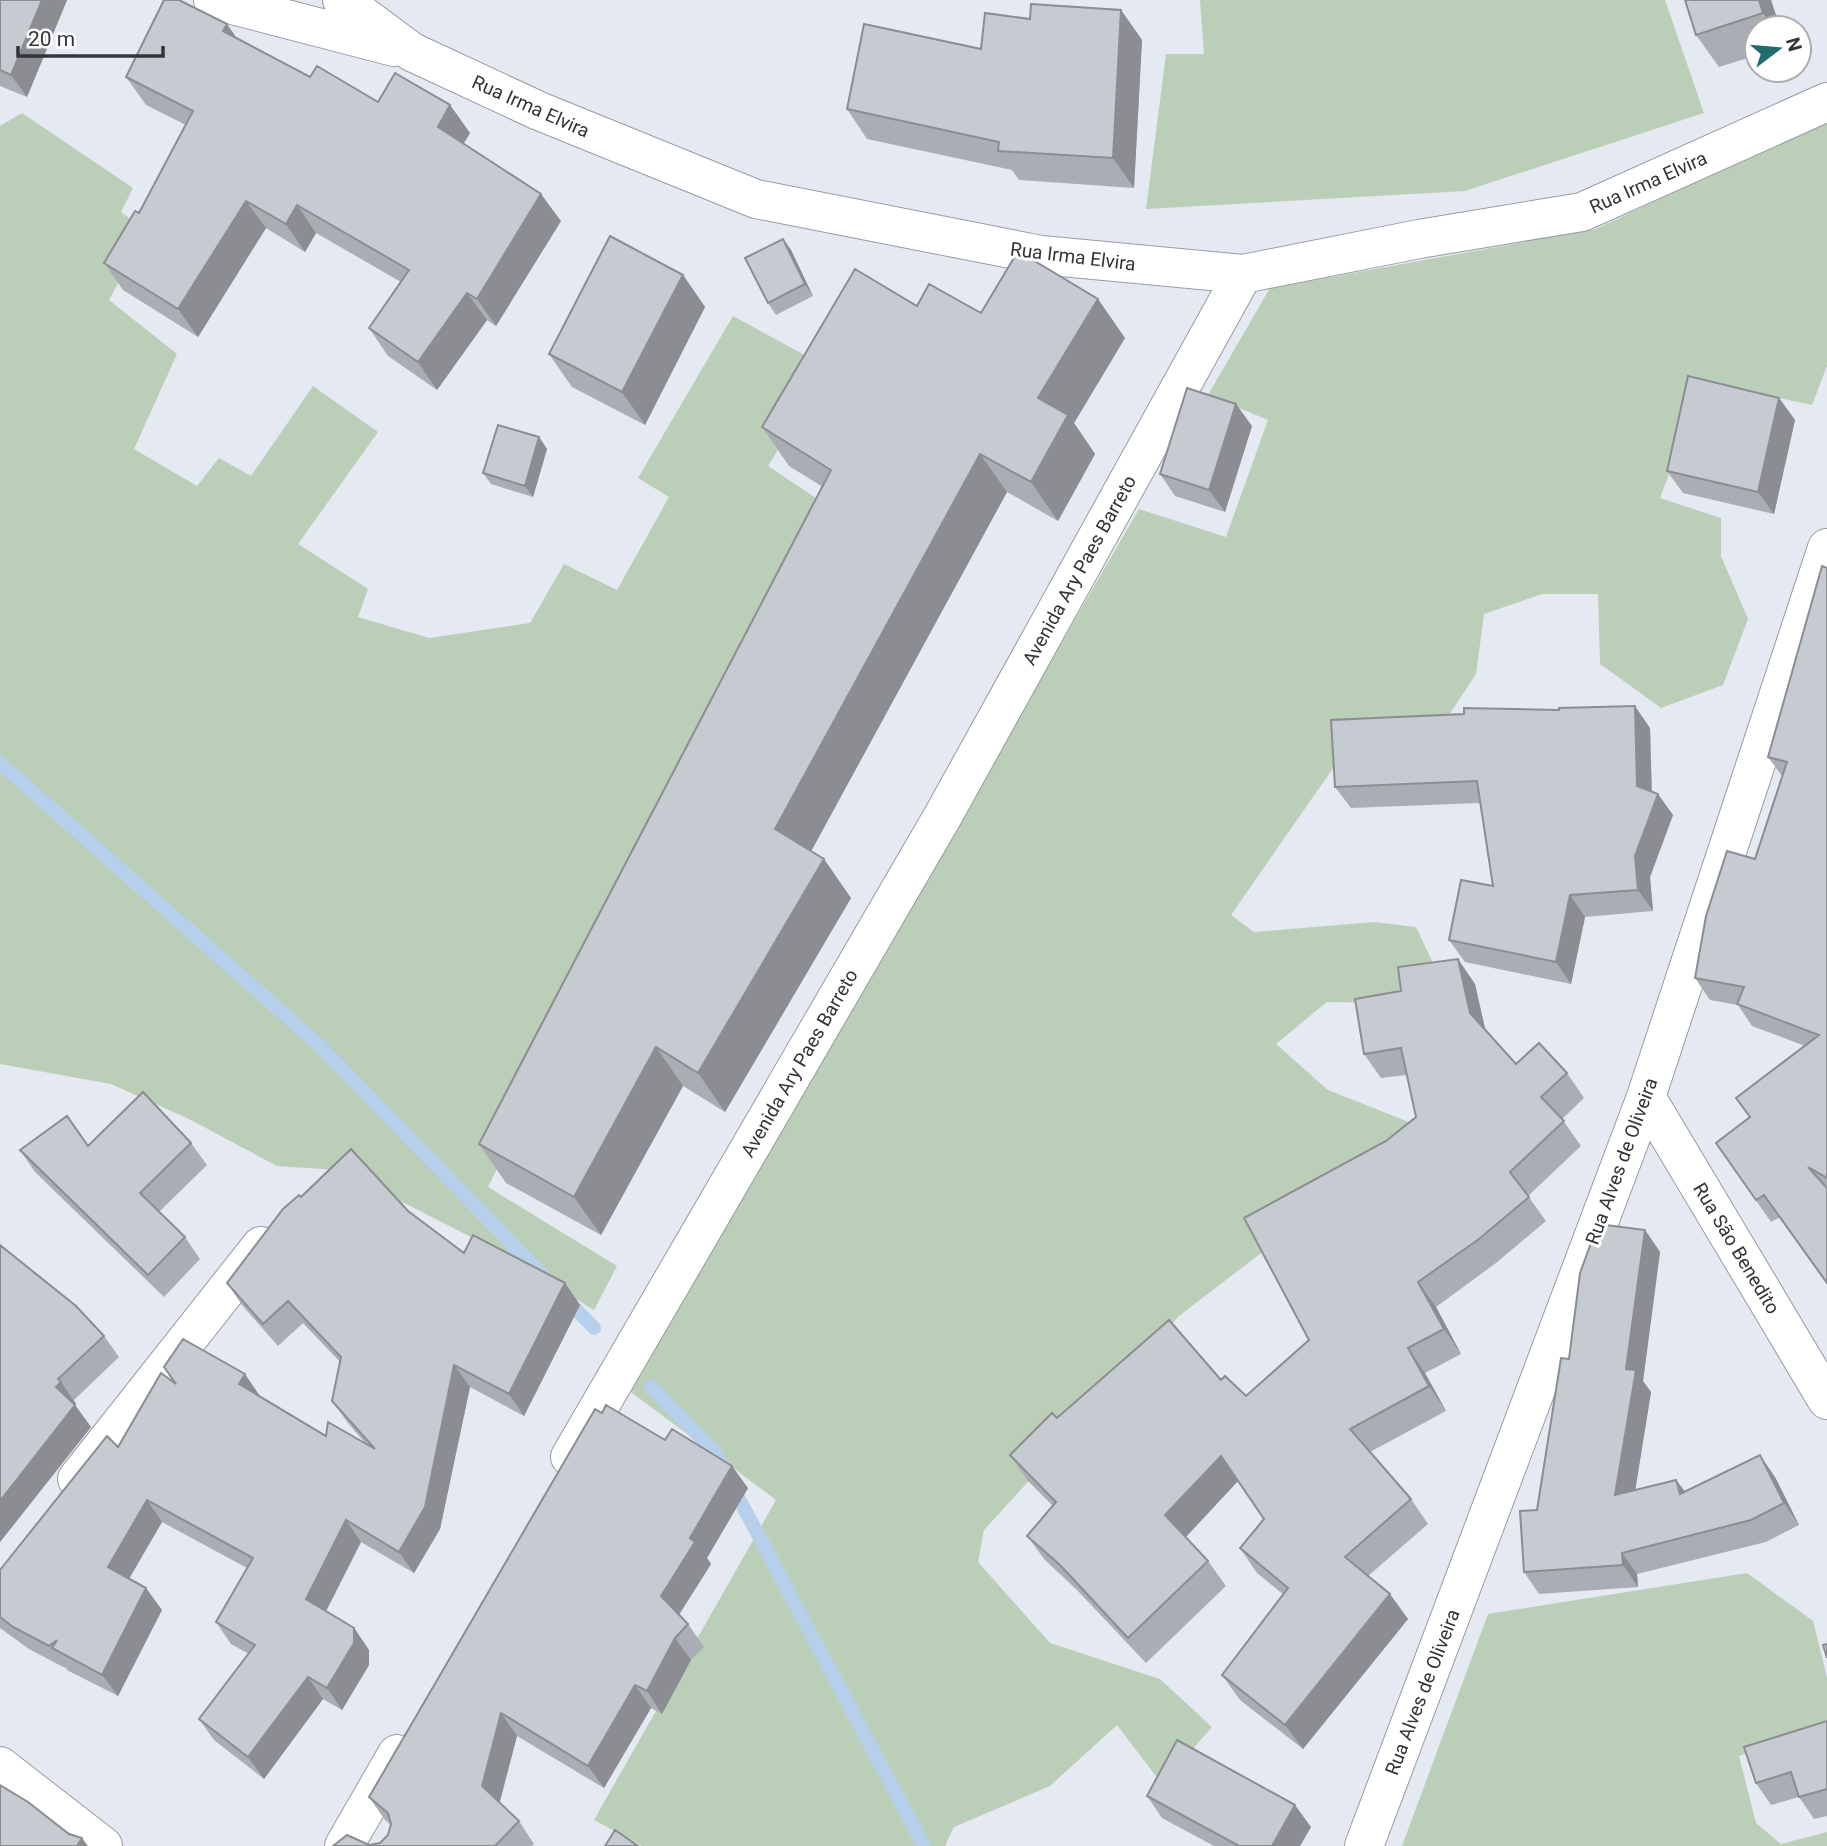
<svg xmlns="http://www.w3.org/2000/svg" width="1827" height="1846" font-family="Roboto,sans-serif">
  <rect width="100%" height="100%" fill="#e5e9f1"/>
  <path fill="#bbceb8" d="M 1200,0 L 1665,0 L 1704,113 L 1465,191 L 1146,209 L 1166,54 L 1204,54 Z
    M 22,113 L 133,188 L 121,212 L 146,231 L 109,300 L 177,354 L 134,449 L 197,486 L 219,458 L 251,476 L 313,386 L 378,432 L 298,544 L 368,589 L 358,617 L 429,638 L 530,623 L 564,564 L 617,590 L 669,497 L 638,478 L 733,316 L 828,368 L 768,466 L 828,506 L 488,1187 L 617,1266 L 594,1310 L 485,1244 L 339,1170 L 277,1166 L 191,1120 L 111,1084 L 0,1064 L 0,126 Z
    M 1827,120 L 1827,366 L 1812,405 L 1704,382 L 1660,498 L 1721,518 L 1721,556 L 1748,619 L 1723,685 L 1661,708 L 1600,664 L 1598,594 L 1542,594 L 1484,614 L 1476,674 L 1449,715 L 1363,725 L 1231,915 L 1254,932 L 1374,922 L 1416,927 L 1436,969 L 1375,1003 L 1327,1002 L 1276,1044 L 1328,1090 L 1424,1128 L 1179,1316 L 984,1530 L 978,1562 L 1050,1643 L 1160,1679 L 1212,1727 L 1162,1784 L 1117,1725 L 1050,1786 L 954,1827 L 945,1846 L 642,1846 L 594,1820 L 776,1500 L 624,1387 L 813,1071 L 1139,509 L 1226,537 L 1268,420 L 1208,395 L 1270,288 L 1596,229 Z
    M 1747,1573 L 1813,1621 L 1827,1677 L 1827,1726 L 1739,1756 L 1756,1823 L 1781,1844 L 1827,1832 L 1827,1846 L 1402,1846 L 1488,1614 Z"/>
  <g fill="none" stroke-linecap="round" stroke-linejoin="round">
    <path stroke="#b6cfeb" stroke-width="14" d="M 0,763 L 319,1045 L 548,1281
      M 565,1298 L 594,1328
      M 651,1387 L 713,1450 L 924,1846"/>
    <defs>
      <path id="minor" d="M 213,0 L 394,47
        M 342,0 L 412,52 L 539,111 L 756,199 L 1041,255 L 1243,274 L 1419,239 L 1582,212 L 1827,102
        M 1646,1097 L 1827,1400
        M 570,1457 L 944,814 L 1243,274
        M 77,1479 L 261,1246
        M 0,1766 L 103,1846
        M 344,1846 L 397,1754
        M 1364,1846 L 1646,1097 L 1827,548"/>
    </defs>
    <use href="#minor" stroke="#979ba2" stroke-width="40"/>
    <use href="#minor" stroke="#fff" stroke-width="38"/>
  </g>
  <path fill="#aaaeb4" d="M 0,0 L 67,0 L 27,97 L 0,86 Z
    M 1685,0 L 1771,0 L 1780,28 L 1757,28 L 1757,55 L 1719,67 L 1696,35 Z
    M 1121,10 L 1142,40 L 1134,188 L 1019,180 L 1012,170 L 867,139 L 847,109 L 981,49 L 1030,19 Z
    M 227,24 L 236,38 L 310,77 L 378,102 L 450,105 L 470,133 L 463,144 L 561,221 L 496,326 L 487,320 L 437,390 L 388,356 L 369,328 L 401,282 L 316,233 L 305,252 L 266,228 L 198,337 L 123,290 L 104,263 L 139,213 L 186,125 L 146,105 L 126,77 Z
    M 783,239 L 791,250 L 813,296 L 776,315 L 768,303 Z
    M 683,275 L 705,307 L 645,425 L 572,387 L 549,354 Z
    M 917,306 L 981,313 L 1125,338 L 1074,423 L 1095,454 L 1058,521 L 1007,492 L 811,851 L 851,898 L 725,1112 L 683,1086 L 601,1235 L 506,1183 L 479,1144 L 823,487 L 789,466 L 762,427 Z
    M 1779,398 L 1795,420 L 1774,514 L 1683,493 L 1667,471 Z
    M 1252,426 L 1225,512 L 1175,496 L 1160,474 Z
    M 539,437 L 547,449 L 533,497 L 491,484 L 483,473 Z
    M 1827,568 L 1827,1283 L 1780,1217 L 1771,1222 L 1716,1143 L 1750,1118 L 1736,1098 L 1805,1046 L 1752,1026 L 1738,1005 L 1710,1000 L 1695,978 L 1755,859 L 1782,776 L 1768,757 Z
    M 1650,728 L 1652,791 L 1673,815 L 1650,877 L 1653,911 L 1585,917 L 1571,984 L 1465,962 L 1449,940 L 1493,886 L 1480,803 L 1351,808 L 1335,787 Z
    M 1475,984 L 1485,1030 L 1516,1064 L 1567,1073 L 1584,1098 L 1562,1119 L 1581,1146 L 1528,1196 L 1546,1221 L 1496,1263 L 1436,1307 L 1461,1354 L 1425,1373 L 1446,1411 L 1370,1452 L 1411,1499 L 1428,1524 L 1368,1576 L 1408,1619 L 1303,1749 L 1240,1700 L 1222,1675 L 1284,1595 L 1257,1573 L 1240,1548 L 1264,1519 L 1238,1481 L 1186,1537 L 1208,1561 L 1226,1586 L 1146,1663 L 1077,1590 L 1045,1560 L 1027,1536 L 1053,1506 L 1027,1480 L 1010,1455 L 1057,1418 L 1221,1380 L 1246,1396 L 1309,1340 L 1386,1141 L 1416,1117 L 1407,1075 L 1381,1078 L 1364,1054 Z
    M 191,1143 L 207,1165 L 159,1212 L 185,1237 L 200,1259 L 164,1297 L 35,1172 L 20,1150 L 88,1146 Z
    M 301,1197 L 408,1211 L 464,1253 L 565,1283 L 580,1305 L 524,1416 L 470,1387 L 440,1529 L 414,1573 L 361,1542 L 326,1611 L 354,1628 L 369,1650 L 369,1665 L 342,1710 L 323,1699 L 264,1779 L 214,1740 L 199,1719 L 249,1654 L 231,1644 L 216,1622 L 247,1568 L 162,1522 L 129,1579 L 162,1610 L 118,1696 L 67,1670 L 66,1667 L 65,1668 L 29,1649 L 0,1628 L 0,1570 L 118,1447 L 176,1384 L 260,1396 L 260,1397 L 326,1436 L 366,1444 L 348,1423 L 332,1401 L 340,1362 L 303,1323 L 278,1346 L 242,1305 L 227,1283 Z
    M 1645,1230 L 1660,1252 L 1643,1381 L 1651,1392 L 1635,1490 L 1676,1480 L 1685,1491 L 1775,1477 L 1799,1525 L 1766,1542 L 1637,1574 L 1638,1587 L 1539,1594 L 1524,1572 L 1569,1359 Z
    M 0,1245 L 104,1336 L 119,1357 L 74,1400 L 76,1404 L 75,1405 L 91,1427 L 0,1542 Z
    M 665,1440 L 748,1488 L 707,1558 L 711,1564 L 679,1615 L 688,1624 L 704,1647 L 691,1660 L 662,1714 L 651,1708 L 604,1788 L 517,1736 L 499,1803 L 519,1821 L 534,1844 L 532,1846 L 333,1846 L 369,1845 L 380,1843 L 388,1835 L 391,1825 L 385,1820 L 369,1797 Z
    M 1827,1721 L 1827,1816 L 1814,1819 L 1799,1797 L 1771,1805 L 1756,1783 Z
    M 1147,1796 L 1311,1827 L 1300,1846 L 1214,1846 L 1162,1818 Z"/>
  <path fill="#8b8d92" d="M 42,0 L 67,0 L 27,97 L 11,75 Z
    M 1759,0 L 1771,0 L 1780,28 L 1774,28 L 1763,13 Z
    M 1121,10 L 1142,40 L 1134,188 L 1113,158 Z
    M 227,24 L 246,52 L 223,31 Z
    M 450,105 L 470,133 L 457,155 L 438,127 Z
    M 541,194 L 561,221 L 496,326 L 477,299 Z
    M 246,201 L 266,228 L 198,337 L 178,309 Z
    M 297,205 L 316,233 L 305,252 L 286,224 Z
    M 783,239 L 791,250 L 813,296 L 805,284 Z
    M 683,275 L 705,307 L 645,425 L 622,392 Z
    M 467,293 L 487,320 L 437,390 L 418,362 Z
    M 1098,299 L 1125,338 L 1074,423 L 1095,454 L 1058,521 L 1031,482 L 1038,398 Z
    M 1779,398 L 1795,420 L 1774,514 L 1758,492 Z
    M 1236,404 L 1252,426 L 1225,512 L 1209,490 Z
    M 539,437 L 547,449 L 533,497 L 525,486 Z
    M 980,454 L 1007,492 L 802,868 L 775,829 Z
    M 1635,706 L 1650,728 L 1652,808 L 1637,786 Z
    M 1658,794 L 1673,815 L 1650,877 L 1653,911 L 1638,890 L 1635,856 Z
    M 824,859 L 851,898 L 725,1112 L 698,1073 Z
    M 1570,895 L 1585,917 L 1571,984 L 1556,962 Z
    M 1458,959 L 1475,984 L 1487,1037 L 1470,1013 Z
    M 656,1047 L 683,1086 L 601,1235 L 574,1197 Z
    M 1645,1230 L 1660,1252 L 1643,1381 L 1651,1392 L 1631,1517 L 1615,1495 L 1626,1369 Z
    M 1418,1282 L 1436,1307 L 1461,1354 L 1444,1329 Z
    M 565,1283 L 580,1305 L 524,1416 L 509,1394 Z
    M 1408,1348 L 1425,1373 L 1446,1411 L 1429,1386 Z
    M 454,1365 L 470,1387 L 440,1529 L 414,1573 L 399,1552 Z
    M 245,1374 L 260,1396 L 254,1406 L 239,1384 Z
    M 61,1382 L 76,1404 L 72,1408 L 56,1387 Z
    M 75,1405 L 91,1427 L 0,1542 L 0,1501 Z
    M 1760,1455 L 1775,1477 L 1799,1525 L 1784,1503 Z
    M 1221,1456 L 1238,1481 L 1183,1540 L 1165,1515 Z
    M 732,1466 L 748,1488 L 707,1558 L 711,1564 L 676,1619 L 661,1596 L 690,1538 Z
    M 1676,1480 L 1692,1502 L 1680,1494 Z
    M 147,1500 L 162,1522 L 123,1589 L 108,1567 Z
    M 346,1520 L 361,1542 L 321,1621 L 306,1599 Z
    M 1622,1553 L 1637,1574 L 1638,1587 L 1623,1565 Z
    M 146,1588 L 162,1610 L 118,1696 L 102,1675 Z
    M 1390,1594 L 1408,1619 L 1303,1749 L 1285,1725 Z
    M 354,1628 L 369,1650 L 369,1665 L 342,1710 L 327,1688 Z
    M 675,1638 L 691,1660 L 662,1714 L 647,1691 Z
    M 308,1677 L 323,1699 L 264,1779 L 248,1757 Z
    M 635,1685 L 651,1708 L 604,1788 L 588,1766 Z
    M 501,1713 L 517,1736 L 498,1809 L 482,1786 Z
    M 1295,1805 L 1311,1827 L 1300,1846 L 1272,1846 Z
    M 82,1838 L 88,1846 L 77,1846 Z"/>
  <path fill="#c6cad1" stroke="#8b8d92" stroke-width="2" d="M 0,0 L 42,0 L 11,75 L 0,70 Z
    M 164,0 L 179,0 L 227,24 L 223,31 L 310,77 L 317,66 L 378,102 L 395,73 L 450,105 L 438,127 L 541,194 L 477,299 L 467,293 L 418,362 L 369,328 L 409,270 L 297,205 L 286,224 L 246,201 L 178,309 L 104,263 L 135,211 L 139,213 L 193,111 L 126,77 Z
    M 1685,0 L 1759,0 L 1763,13 L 1696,35 Z
    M 1031,4 L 1121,10 L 1113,158 L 998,151 L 999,142 L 847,109 L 864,24 L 981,49 L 985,13 L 1030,19 Z
    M 610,236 L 683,275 L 622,392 L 549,354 Z
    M 783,239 L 805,284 L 768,303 L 745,258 Z
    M 1018,251 L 1098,299 L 1038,398 L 1068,415 L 1031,482 L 980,454 L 775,829 L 824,859 L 698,1073 L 656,1047 L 574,1197 L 479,1144 L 831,470 L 762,427 L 855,269 L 917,306 L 929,284 L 981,313 Z
    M 1688,376 L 1779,398 L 1758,492 L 1667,471 Z
    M 1187,388 L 1236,404 L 1209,490 L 1160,474 Z
    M 498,425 L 539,437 L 525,486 L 483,473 Z
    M 1822,566 L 1827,568 L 1827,1178 L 1808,1167 L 1827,1188 L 1827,1283 L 1764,1195 L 1756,1200 L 1716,1143 L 1750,1117 L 1736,1098 L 1819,1035 L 1737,1004 L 1744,987 L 1695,978 L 1706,916 L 1727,851 L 1755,859 L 1787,762 L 1768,757 Z
    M 1635,706 L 1637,786 L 1658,794 L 1635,856 L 1638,890 L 1570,895 L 1556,962 L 1449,940 L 1461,880 L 1493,886 L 1477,781 L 1335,787 L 1331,720 L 1464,714 L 1464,708 L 1559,710 L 1559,708 Z
    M 1458,959 L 1470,1013 L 1516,1064 L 1539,1043 L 1567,1073 L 1541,1097 L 1564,1121 L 1510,1172 L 1529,1197 L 1479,1239 L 1418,1282 L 1444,1329 L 1408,1348 L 1429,1386 L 1350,1429 L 1411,1499 L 1345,1557 L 1390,1594 L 1285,1725 L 1222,1675 L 1288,1588 L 1240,1548 L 1264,1519 L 1221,1456 L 1165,1515 L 1208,1561 L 1128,1638 L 1060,1565 L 1027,1536 L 1056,1502 L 1010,1455 L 1052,1413 L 1057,1418 L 1169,1320 L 1221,1380 L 1225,1376 L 1246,1396 L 1309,1340 L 1244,1218 L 1386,1141 L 1416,1117 L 1401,1048 L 1364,1054 L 1355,999 L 1401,991 L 1398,967 Z
    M 143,1092 L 191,1143 L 140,1193 L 185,1237 L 148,1275 L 20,1150 L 67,1116 L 88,1146 Z
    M 351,1149 L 408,1211 L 464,1253 L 473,1235 L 565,1283 L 509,1394 L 454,1365 L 425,1507 L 399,1552 L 346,1520 L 306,1599 L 354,1628 L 354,1643 L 327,1688 L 308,1677 L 248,1757 L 199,1719 L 255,1645 L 216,1622 L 253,1558 L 147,1500 L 108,1567 L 146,1588 L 102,1675 L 52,1648 L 57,1640 L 49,1646 L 13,1627 L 0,1617 L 0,1570 L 107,1436 L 118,1447 L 161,1373 L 176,1384 L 164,1367 L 183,1339 L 245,1374 L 239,1384 L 326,1436 L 328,1422 L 375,1449 L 332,1401 L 341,1357 L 288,1301 L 263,1324 L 227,1283 L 283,1209 L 299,1195 L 301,1197 Z
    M 1598,1224 L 1645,1230 L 1626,1369 L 1636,1370 L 1615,1495 L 1676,1480 L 1680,1494 L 1760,1455 L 1784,1503 L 1751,1520 L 1622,1553 L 1623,1565 L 1524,1572 L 1520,1511 L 1537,1510 L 1561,1358 L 1569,1359 L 1580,1273 Z
    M 0,1245 L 76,1306 L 104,1336 L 58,1379 L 61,1382 L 56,1387 L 75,1405 L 0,1501 Z
    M 606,1405 L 665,1440 L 672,1429 L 732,1466 L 690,1538 L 695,1542 L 661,1596 L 688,1624 L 675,1638 L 647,1691 L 635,1685 L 588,1766 L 501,1713 L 482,1786 L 519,1821 L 495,1846 L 333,1846 L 347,1835 L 369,1845 L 380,1843 L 388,1835 L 391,1824 L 388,1813 L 369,1797 L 595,1409 L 602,1413 Z
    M 1827,1644 L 1827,1658 L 1823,1645 Z
    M 1827,1721 L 1827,1789 L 1799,1797 L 1791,1772 L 1756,1783 L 1744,1747 Z
    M 1177,1740 L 1295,1805 L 1272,1846 L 1239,1846 L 1147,1796 Z
    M 0,1785 L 28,1802 L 69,1834 L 82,1838 L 77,1846 L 0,1846 Z
    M 615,1830 L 638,1846 L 605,1846 Z"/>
  <g text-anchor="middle" stroke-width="6" stroke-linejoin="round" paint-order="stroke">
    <g font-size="19" fill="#323437" stroke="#fff">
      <text transform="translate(531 106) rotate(24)" y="7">Rua Irma Elvira</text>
      <text transform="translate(1648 182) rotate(-24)" y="7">Rua Irma Elvira</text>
      <text transform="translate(1073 256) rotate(7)" y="7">Rua Irma Elvira</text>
      <text transform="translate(1079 570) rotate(-61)" y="7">Avenida Ary Paes Barreto</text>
      <text transform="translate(799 1063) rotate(-60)" y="7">Avenida Ary Paes Barreto</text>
      <text transform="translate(1621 1161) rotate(-70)" y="7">Rua Alves de Oliveira</text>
      <text transform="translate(1737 1248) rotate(59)" y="7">Rua São Benedito</text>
      <text transform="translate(1422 1692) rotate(-69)" y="7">Rua Alves de Oliveira</text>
    </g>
  </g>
  <g transform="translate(1778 49) rotate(74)"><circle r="33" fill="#ffffff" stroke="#adaeaf" stroke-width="2"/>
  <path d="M0-5L12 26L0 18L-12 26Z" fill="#216d6c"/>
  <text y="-10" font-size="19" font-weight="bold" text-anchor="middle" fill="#323437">N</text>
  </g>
  <path d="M18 46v10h145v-10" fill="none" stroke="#323437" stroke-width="3.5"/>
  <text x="28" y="46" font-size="21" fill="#323437" stroke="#ffffff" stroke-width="5" paint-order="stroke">20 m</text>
</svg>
